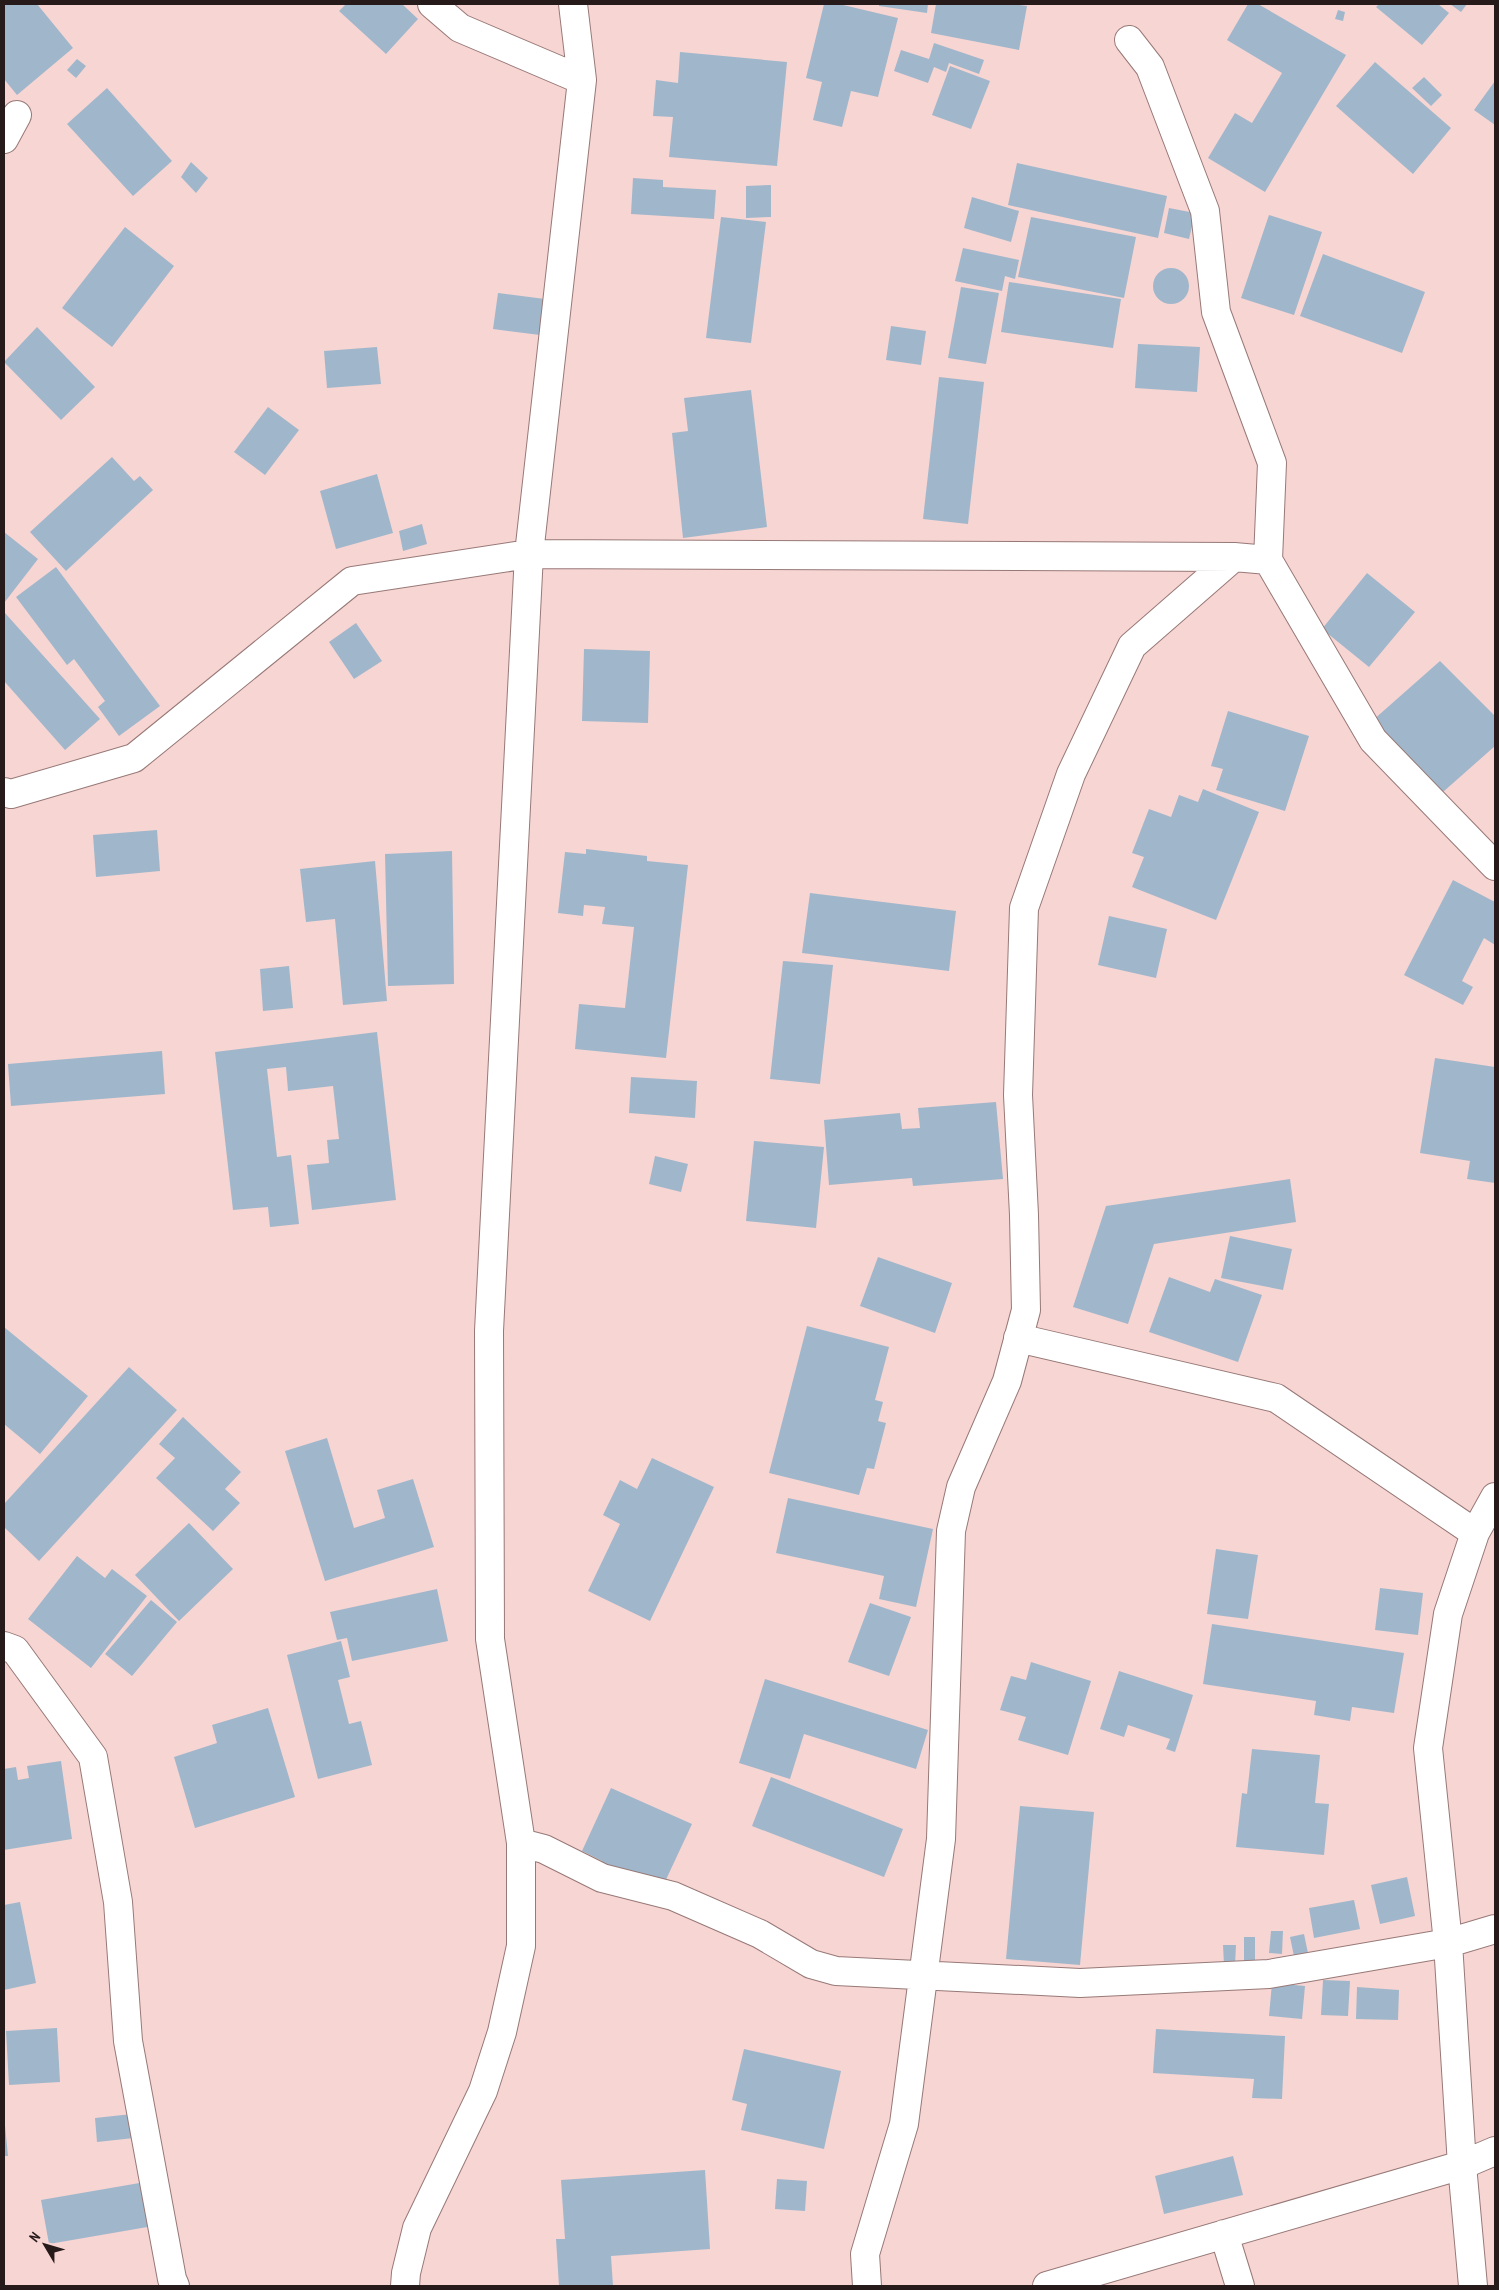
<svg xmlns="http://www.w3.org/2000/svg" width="1499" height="2290" font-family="'PT Sans Narrow',sans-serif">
  <rect width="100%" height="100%" fill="#f7d5d3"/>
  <path fill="#a0b7cb" d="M 4,4 L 37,4 L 73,48 L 17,95 L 4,79 Z
    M 346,4 L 402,4 L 418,19 L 386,54 L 339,11 Z
    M 824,4 L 839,4 L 898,18 L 878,97 L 851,91 L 842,127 L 813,120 L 822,82 L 806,78 Z
    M 879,4 L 928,4 L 927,13 L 879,6 Z
    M 936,4 L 1013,4 L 1027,6 L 1019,50 L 931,33 Z
    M 1248,4 L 1258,4 L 1346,55 L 1265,192 L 1208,158 L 1235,113 L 1252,123 L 1282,73 L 1227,40 Z
    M 1379,4 L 1438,4 L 1449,13 L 1422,45 L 1376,7 Z
    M 1450,4 L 1467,4 L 1461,12 Z
    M 1338,10 L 1345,12 L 1343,21 L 1335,19 Z
    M 934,43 L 984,60 L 979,74 L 949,63 L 946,72 L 934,67 L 928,83 L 894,71 L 901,50 L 929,59 Z
    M 680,52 L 787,62 L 777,166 L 669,157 L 673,117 L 653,116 L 656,80 L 678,83 Z
    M 77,59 L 86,66 L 76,78 L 67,70 Z
    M 1375,62 L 1451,128 L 1413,174 L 1336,106 Z
    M 950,66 L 990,81 L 971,129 L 932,115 Z
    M 1424,77 L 1442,95 L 1431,106 L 1412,88 Z
    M 1495,81 L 1495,125 L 1474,110 Z
    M 107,88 L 172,161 L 133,196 L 67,124 Z
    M 191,162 L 208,178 L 196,193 L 181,177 Z
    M 1017,163 L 1167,196 L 1158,238 L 1008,205 Z
    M 633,178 L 663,180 L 663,187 L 716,190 L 714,219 L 631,214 Z
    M 771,185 L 771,217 L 746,218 L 746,186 Z
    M 972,197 L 1019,211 L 1011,242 L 964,228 Z
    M 1169,208 L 1195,213 L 1189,239 L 1164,233 Z
    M 1269,215 L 1322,232 L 1294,315 L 1241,298 Z
    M 721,217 L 766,222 L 751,343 L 706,338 Z
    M 1031,217 L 1136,237 L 1124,298 L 1018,277 Z
    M 125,227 L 174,266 L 112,347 L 62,308 Z
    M 963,248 L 1019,260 L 1015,279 L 1005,276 L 1002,291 L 955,281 Z
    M 1323,254 L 1425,292 L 1402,353 L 1300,316 Z
    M1153 286a18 18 0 1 1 36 0a18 18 0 1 1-36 0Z
    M 1009,282 L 1121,299 L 1113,348 L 1001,332 Z
    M 961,287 L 999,293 L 986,364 L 948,358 Z
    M 498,293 L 545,299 L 540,335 L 493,329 Z
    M 891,326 L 926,331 L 921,365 L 886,360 Z
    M 37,327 L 95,387 L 61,420 L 4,362 Z
    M 1138,344 L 1200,347 L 1197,392 L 1135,388 Z
    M 377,347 L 381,384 L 327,388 L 324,351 Z
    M 939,377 L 984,382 L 968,524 L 923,519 Z
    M 751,390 L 767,527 L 683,538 L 672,433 L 688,431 L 684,398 Z
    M 268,407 L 299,430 L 265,475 L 234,452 Z
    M 112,457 L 134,481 L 140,476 L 153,490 L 66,571 L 30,532 Z
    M 377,474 L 393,533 L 336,549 L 320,491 Z
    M 422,524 L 427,544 L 403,551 L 399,531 Z
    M 4,532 L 38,559 L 4,603 Z
    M 56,567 L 160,706 L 119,736 L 98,707 L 105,701 L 74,659 L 67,665 L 16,597 Z
    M 1367,573 L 1415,612 L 1369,667 L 1322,629 Z
    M 5,613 L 100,719 L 65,750 L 4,681 Z
    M 356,623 L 382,661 L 354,679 L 329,642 Z
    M 584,649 L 650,651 L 648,723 L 582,721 Z
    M 1440,661 L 1495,716 L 1495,746 L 1443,792 L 1372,721 Z
    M 1228,711 L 1309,736 L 1285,811 L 1216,790 L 1223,769 L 1211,766 Z
    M 1203,789 L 1259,812 L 1216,920 L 1132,887 L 1144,857 L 1132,853 L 1149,809 L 1171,817 L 1179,795 L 1198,802 Z
    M 157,830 L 160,871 L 96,877 L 93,835 Z
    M 586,849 L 647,856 L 647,861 L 688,865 L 666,1058 L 575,1049 L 579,1004 L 625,1008 L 634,927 L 602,924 L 605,907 L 584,905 L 583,916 L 558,913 L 565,852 L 586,854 Z
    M 452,851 L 454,984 L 388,986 L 385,854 Z
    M 375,861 L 387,1001 L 343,1005 L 335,919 L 306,922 L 300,869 Z
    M 1453,880 L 1495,902 L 1495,945 L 1484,938 L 1462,981 L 1473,987 L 1463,1005 L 1404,975 Z
    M 810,893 L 956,911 L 949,971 L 802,953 Z
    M 1109,916 L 1167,929 L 1156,978 L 1098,965 Z
    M 783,961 L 833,965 L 820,1084 L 770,1079 Z
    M 289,966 L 293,1008 L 263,1011 L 260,969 Z
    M 377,1032 L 396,1200 L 312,1210 L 307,1165 L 329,1163 L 327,1140 L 339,1139 L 333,1086 L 288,1091 L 286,1067 L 267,1069 L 277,1157 L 291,1155 L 299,1224 L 270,1227 L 268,1207 L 233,1210 L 215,1052 Z
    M 162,1051 L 165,1094 L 11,1106 L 8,1064 Z
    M 1435,1058 L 1495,1067 L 1495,1183 L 1467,1179 L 1470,1161 L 1420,1153 Z
    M 631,1077 L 697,1081 L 695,1118 L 629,1113 Z
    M 996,1102 L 1003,1179 L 913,1186 L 912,1178 L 829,1185 L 824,1120 L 900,1113 L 902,1129 L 920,1128 L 918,1108 Z
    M 754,1141 L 824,1147 L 816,1228 L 746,1221 Z
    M 655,1156 L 688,1164 L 681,1192 L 649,1184 Z
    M 1290,1179 L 1296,1222 L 1154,1244 L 1128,1324 L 1073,1307 L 1106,1206 Z
    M 1230,1236 L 1292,1249 L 1283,1290 L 1221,1278 Z
    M 878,1257 L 952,1283 L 935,1333 L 860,1306 Z
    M 1169,1277 L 1210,1292 L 1215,1279 L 1262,1295 L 1238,1362 L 1149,1332 Z
    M 807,1326 L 889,1347 L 875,1400 L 883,1402 L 878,1421 L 886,1423 L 874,1469 L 867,1468 L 859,1495 L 769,1473 Z
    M 4,1327 L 88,1396 L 40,1454 L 4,1424 Z
    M 129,1367 L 177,1410 L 39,1561 L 4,1527 L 4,1504 Z
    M 183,1417 L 241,1472 L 225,1489 L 240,1503 L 213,1531 L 156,1478 L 175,1458 L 159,1444 Z
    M 327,1438 L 354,1528 L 385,1518 L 377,1490 L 413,1479 L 434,1547 L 325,1581 L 285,1451 Z
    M 652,1458 L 714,1487 L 650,1621 L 588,1591 L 620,1524 L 603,1515 L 620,1480 L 637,1489 Z
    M 788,1498 L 933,1529 L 916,1607 L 879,1599 L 884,1576 L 776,1553 Z
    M 189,1523 L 233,1569 L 179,1621 L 135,1575 Z
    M 1216,1549 L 1258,1555 L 1248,1619 L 1207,1614 Z
    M 77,1556 L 105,1578 L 112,1569 L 147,1596 L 91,1668 L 28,1619 Z
    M 1380,1588 L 1423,1593 L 1418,1635 L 1375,1630 Z
    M 437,1589 L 448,1641 L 352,1661 L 347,1638 L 337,1640 L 330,1612 Z
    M 151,1600 L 177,1622 L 132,1676 L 105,1654 Z
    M 870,1603 L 911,1617 L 889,1676 L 848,1662 Z
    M 1212,1624 L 1404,1653 L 1394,1713 L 1352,1707 L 1350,1721 L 1314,1715 L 1316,1701 L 1203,1684 Z
    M 341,1641 L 350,1677 L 338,1680 L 349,1724 L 361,1721 L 372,1765 L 318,1779 L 287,1655 Z
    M 1031,1662 L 1091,1681 L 1068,1755 L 1018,1740 L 1026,1717 L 1000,1710 L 1011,1676 L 1026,1680 Z
    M 1119,1671 L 1193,1695 L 1175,1752 L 1166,1749 L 1170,1739 L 1128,1725 L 1124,1737 L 1100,1729 Z
    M 765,1679 L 928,1730 L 916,1769 L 804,1734 L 790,1779 L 739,1763 Z
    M 268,1708 L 295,1797 L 195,1828 L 174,1757 L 217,1743 L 212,1725 Z
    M 1252,1749 L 1320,1755 L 1315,1803 L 1329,1804 L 1324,1855 L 1236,1847 L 1242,1793 L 1247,1794 Z
    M 61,1761 L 72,1839 L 4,1850 L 4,1769 L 16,1767 L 18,1780 L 29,1778 L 27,1766 Z
    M 771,1777 L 903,1829 L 884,1877 L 752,1826 Z
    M 611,1788 L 692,1824 L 663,1886 L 599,1868 L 602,1861 L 582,1851 Z
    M 1020,1806 L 1094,1812 L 1080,1965 L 1006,1959 Z
    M 1407,1877 L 1415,1916 L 1380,1924 L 1371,1885 Z
    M 1354,1900 L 1360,1929 L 1314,1938 L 1309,1908 Z
    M 20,1902 L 36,1983 L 4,1990 L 4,1905 Z
    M 1271,1931 L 1283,1931 L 1282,1954 L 1269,1953 Z
    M 1304,1934 L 1309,1958 L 1295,1961 L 1290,1937 Z
    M 1244,1937 L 1255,1937 L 1255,1965 L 1244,1964 Z
    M 1223,1945 L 1236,1945 L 1235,1965 L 1224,1965 Z
    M 1323,1980 L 1350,1981 L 1348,2016 L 1321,2015 Z
    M 1272,1983 L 1305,1986 L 1302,2019 L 1269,2016 Z
    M 1357,1987 L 1399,1990 L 1398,2020 L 1356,2019 Z
    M 57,2028 L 60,2082 L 9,2085 L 6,2031 Z
    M 1156,2029 L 1285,2036 L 1282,2099 L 1252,2098 L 1254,2079 L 1153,2073 Z
    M 744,2049 L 841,2071 L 824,2149 L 741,2130 L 747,2104 L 732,2100 Z
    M 132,2114 L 134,2138 L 97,2142 L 95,2118 Z
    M 4,2115 L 8,2156 L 4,2156 Z
    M 1233,2156 L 1243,2195 L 1164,2214 L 1155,2176 Z
    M 705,2170 L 710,2249 L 611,2256 L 613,2286 L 559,2286 L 556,2239 L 565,2239 L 561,2180 Z
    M 777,2179 L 807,2181 L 805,2211 L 775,2209 Z
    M 151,2181 L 159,2225 L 49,2244 L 41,2200 Z"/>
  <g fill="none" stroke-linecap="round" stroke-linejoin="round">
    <defs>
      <path id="street" d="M 432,4 L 460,28 L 582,80
        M 1129,40 L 1150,67 L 1205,211 L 1216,312 L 1272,463 L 1268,560 L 1373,740 L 1495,866
        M 4,139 L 17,115
        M 4,792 L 11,794 L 134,758 L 352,581 L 529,554 L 1234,557 L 1268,560
        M 1018,1338 L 1276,1398 L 1475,1533
        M 4,1646 L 15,1650 L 93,1757 L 118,1902 L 128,2041 L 172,2279 L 175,2286
        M 521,1843 L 544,1849 L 602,1878 L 673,1896 L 760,1934 L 811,1964 L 836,1971 L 1080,1983 L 1269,1974 L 1448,1943 L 1495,1929
        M 1224,2234 L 1240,2286
        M 405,2286 L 406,2273 L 417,2228 L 483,2091 L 502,2032 L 521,1946 L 521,1843 L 490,1639 L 489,1331 L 529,554 L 582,80 L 573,4
        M 867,2286 L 865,2254 L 904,2124 L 941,1839 L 951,1531 L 961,1487 L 1007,1381 L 1026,1310 L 1024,1215 L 1018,1095 L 1024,908 L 1071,774 L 1132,646 L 1234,557
        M 1047,2286 L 1462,2165 L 1495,2151
        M 1473,2286 L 1462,2165 L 1448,1943 L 1428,1748 L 1448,1614 L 1475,1533 L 1495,1497"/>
    </defs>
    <use href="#street" stroke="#977977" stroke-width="30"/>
    <use href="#street" stroke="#fff" stroke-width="28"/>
  </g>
  <rect width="1499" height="2290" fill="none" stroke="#261a1a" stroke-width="10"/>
  <g transform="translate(45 2245) rotate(308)" stroke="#f7d5d3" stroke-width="4" paint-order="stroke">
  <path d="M0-4L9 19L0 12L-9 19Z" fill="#261a1a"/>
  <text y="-8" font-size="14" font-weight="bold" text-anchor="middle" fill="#261a1a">N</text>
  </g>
</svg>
